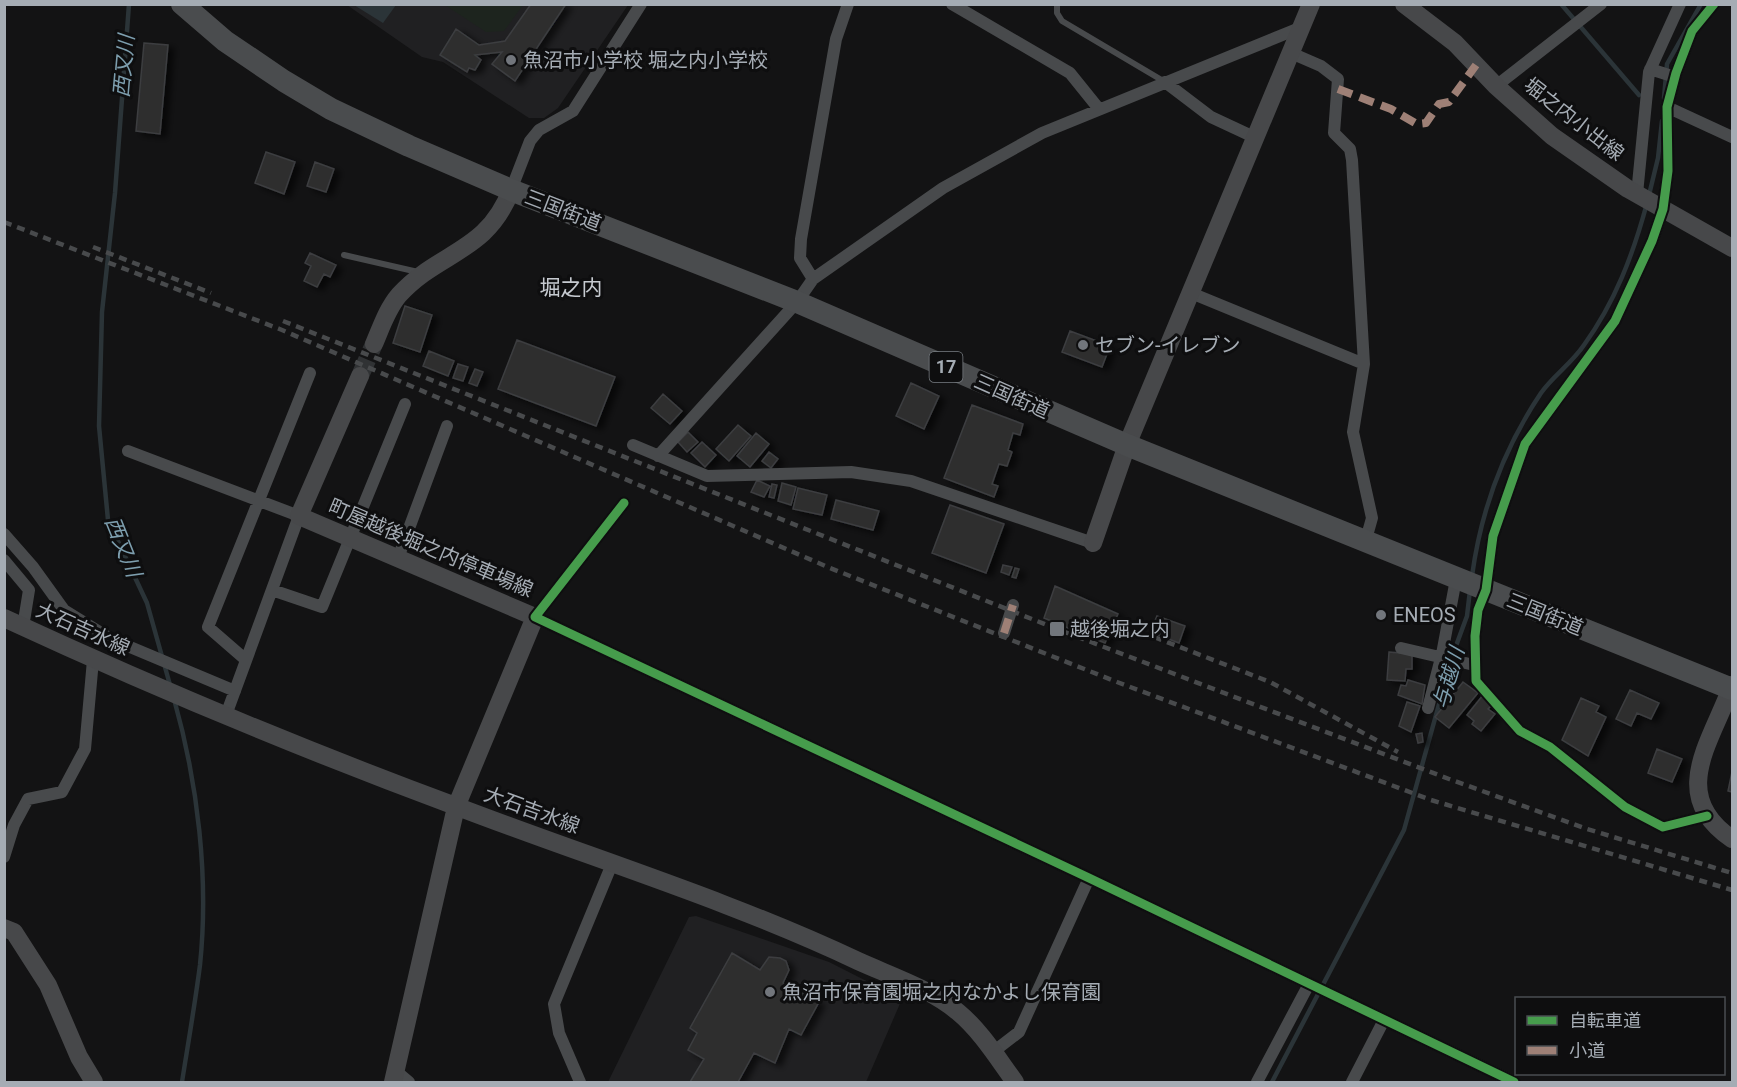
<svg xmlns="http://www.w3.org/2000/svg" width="1737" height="1087" font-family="Roboto,'Noto Sans JP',sans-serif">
  <defs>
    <filter id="shadow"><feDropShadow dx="6" dy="3.5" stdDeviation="3" flood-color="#0009"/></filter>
  </defs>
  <rect width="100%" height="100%" fill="#131314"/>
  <path fill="#202022" d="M 347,5 L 628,5 L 558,108 L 544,118 L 529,118 L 443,62 L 422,57 Z
    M 696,916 L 829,962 L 902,999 L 866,1082 L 608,1082 L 689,917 Z"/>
  <path fill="#1d241e" d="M 445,5 L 523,5 L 504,31 L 486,32 Z"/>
  <path fill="#2b3438" d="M 354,5 L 395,4 L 396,5 L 383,23 Z"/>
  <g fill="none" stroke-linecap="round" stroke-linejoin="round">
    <path stroke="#2b3438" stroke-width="4.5" d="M 129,4 L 115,193 L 102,312 L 99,426 L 108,520 L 147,603 L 170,685
      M 1561,4 L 1639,95
      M 1664,98 L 1667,64 L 1701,4
      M 1649,195 L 1658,158 L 1662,121
      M 1472,576 C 1481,510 1504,448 1541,393 C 1553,376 1572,363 1584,345 C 1615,302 1633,255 1647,203
      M 174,699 C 198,784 209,878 200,965 C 195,1004 188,1044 182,1082
      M 1272,1082 L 1404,830 L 1453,654 L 1467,616 L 1470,590"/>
  </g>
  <path fill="#2e2e2f" stroke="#3c3e40" stroke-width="1.5" filter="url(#shadow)" d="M 531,4 L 566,4 L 515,81 L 492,64 L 502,52 L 475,55 L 481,60 L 475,70 L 469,68 L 467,72 L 440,55 L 456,29 L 479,45 L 505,41 Z
    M 144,43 L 168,45 L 160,134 L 136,131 Z
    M 266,152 L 295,162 L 284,194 L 255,183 Z
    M 315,162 L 334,169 L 326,192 L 307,186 Z
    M 310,253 L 336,265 L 330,277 L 324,274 L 317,287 L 304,281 L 311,266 L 305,263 Z
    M 405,306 L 432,315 L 420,352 L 393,343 Z
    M 1070,331 L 1110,346 L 1102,367 L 1062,352 Z
    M 517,340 L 615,377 L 596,426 L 498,389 Z
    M 429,351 L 454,361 L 448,376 L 423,366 Z
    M 458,364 L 468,367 L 463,381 L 453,378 Z
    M 475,369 L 483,372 L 477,386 L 469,383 Z
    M 911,383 L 939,396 L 924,429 L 896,416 Z
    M 663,394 L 682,411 L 670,424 L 651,408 Z
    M 972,405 L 1023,424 L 1020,435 L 1013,433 L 1008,450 L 1012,452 L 1007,466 L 999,464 L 992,484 L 998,486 L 994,497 L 944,478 Z
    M 738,425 L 751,436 L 729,461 L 716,449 Z
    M 688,432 L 698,442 L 687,452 L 678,442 Z
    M 756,433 L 769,444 L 750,467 L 737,456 Z
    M 702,442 L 716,455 L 705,467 L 691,453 Z
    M 769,452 L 778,459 L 771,468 L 762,461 Z
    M 757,480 L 770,486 L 764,497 L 751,492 Z
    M 782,483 L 796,487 L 791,505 L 778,501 Z
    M 772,484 L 777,485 L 774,498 L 769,497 Z
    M 798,488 L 827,495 L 822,515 L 793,509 Z
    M 836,500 L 879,511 L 873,530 L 831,519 Z
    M 950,505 L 1004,524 L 986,573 L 932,553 Z
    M 1003,565 L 1012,567 L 1009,575 L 1001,572 Z
    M 1015,568 L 1019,569 L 1016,578 L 1012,577 Z
    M 1055,586 L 1118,614 L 1105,643 L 1044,618 Z
    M 1157,616 L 1185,626 L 1179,643 L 1150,632 Z
    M 1389,652 L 1412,654 L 1412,669 L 1406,669 L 1405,681 L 1387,680 Z
    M 1408,680 L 1425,685 L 1422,704 L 1398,695 L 1401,685 L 1406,686 Z
    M 1463,682 L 1478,693 L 1449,728 L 1435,717 Z
    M 1630,690 L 1659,703 L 1651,719 L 1637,713 L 1631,726 L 1616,719 Z
    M 1483,695 L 1493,704 L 1488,709 L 1495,714 L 1481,731 L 1472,724 L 1474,721 L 1467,715 Z
    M 1581,698 L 1599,706 L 1596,712 L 1606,717 L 1588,756 L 1562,740 Z
    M 1407,702 L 1420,706 L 1411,732 L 1399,726 Z
    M 1422,733 L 1423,742 L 1418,743 L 1416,734 Z
    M 1657,749 L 1682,759 L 1672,782 L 1648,773 Z
    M 1732,772 L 1732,792 L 1728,791 Z
    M 732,953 L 760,970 L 769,957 L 780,958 L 786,961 L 789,970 L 783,983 L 819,1002 L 801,1035 L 789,1029 L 775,1063 L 754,1053 L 738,1082 L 690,1082 L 704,1059 L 688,1050 L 697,1033 L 690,1028 Z"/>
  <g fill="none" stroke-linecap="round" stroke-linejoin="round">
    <path stroke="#303234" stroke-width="18" stroke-dasharray="18 9" stroke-linecap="butt" d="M 360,376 L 374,344"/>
    <path stroke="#484a4c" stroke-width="6" d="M 1057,4 L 1057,13 L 1062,21 L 1165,82
      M 344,255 L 418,272"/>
    <path stroke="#484a4c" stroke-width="12" d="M 952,4 L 1070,73 L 1099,109
      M 1291,53 L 1321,66 L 1338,79 L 1334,133 L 1350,149 L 1352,160 L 1364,364 L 1353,432 L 1372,518 L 1365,543
      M 1650,69 L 1675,77
      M 1165,82 L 1211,117 L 1256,138
      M 1496,86 L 1601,4
      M 1667,107 L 1732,137
      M 511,190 L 530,141 L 539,130 L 573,111 L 641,4
      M 1637,194 L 1649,72 L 1680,4
      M 813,279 L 800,258 L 801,239 L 836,39 L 848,4
      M 1191,293 L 1364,364
      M 633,445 L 707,476 L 851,472 L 911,481 L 1093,543
      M 128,451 L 299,516 L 226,715
      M 658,456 L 797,302 L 813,279 L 943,188 L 1042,133 L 1302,27
      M 624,503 L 535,617 L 1089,878 L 1514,1082
      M 4,534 L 33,567 L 64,610 L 111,639 L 235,691
      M 398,558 L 447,426
      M 4,560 L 29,590 L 23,627
      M 272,590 L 322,607 L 405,404
      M 1004,633 L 1013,605
      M 1401,648 L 1474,665
      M 246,660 L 208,627 L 310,373
      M 1428,708 L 1442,654 L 1456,579
      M 1707,816 L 1663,827 L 1625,807 L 1550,747 L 1520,731 L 1476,681 L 1475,636 L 1478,610 L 1486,590 L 1493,536 L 1525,444 L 1615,321 L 1652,241 L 1663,209 L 1668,171 L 1667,107 L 1676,73 L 1692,31 L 1714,4
      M 4,857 L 14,825 L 28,799 L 62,792 L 85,749 L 93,660
      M 993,1052 L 1019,1032 L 1089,878
      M 396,1071 L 409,1082
      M 580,1082 L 559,1033 L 554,1004 L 612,864
      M 1257,1082 L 1309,984
      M 1352,1082 L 1384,1020"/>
    <path stroke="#47484a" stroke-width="18" d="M 1404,4 L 1455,43 L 1496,86 L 1552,136 L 1628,189 L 1732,248
      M 374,344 C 381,328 387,309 399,295 C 439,251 487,253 511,190
      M 360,376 L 299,516 L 535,617 L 456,807 L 393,1082
      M 1093,543 L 1127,445 L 1311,4
      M 4,618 C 153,687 304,750 458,807 C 591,858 729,900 858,961 C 891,976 931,989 958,1012 C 981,1031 998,1059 1015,1082
      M 1732,685 C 1712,741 1667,795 1732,839
      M 4,928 L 14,932 L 48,985 L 79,1057 L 94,1082"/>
    <path stroke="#4a4c4e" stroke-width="22" d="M 182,4 L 225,41 L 284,81 L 331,109 L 409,146 L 511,190 L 797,302 L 1127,445 L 1732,689"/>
    <path stroke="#484a4c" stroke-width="4.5" stroke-dasharray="8 6" stroke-linecap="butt" d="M 4,222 L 282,330 L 830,568 L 1117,682 L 1431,800 L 1732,890
      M 93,247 L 211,293
      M 283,321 L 1057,629 L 1449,779 L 1587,829 L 1732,873
      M 1154,637 L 1270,682 L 1398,752"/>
    <path stroke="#9e8076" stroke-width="8" stroke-dasharray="15 8" stroke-linecap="butt" d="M 1338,89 L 1391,109 L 1417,124 L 1426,123 L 1439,104 L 1449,102 L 1476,65
      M 1004,633 L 1013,605"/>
    <defs>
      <path id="cycleway" d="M 624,503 L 535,617 L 1089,878 L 1514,1082
        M 1707,816 L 1663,827 L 1625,807 L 1550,747 L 1520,731 L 1476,681 L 1475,636 L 1478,610 L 1486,590 L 1493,536 L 1525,444 L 1615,321 L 1652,241 L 1663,209 L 1668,171 L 1667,107 L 1676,73 L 1692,31 L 1714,4"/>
    </defs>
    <use href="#cycleway" stroke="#0e0e0f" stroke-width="13"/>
    <use href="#cycleway" stroke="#469c4c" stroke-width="9"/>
  </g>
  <g fill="#72767c" stroke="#0e0e0f" stroke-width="2">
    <circle cx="511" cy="60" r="6"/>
    <circle cx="1083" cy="345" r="6"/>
    <circle cx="1381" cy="615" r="6"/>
    <rect x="1049" y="621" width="16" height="16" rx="3"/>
    <circle cx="770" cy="992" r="6"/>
  </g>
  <g text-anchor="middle" stroke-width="6" stroke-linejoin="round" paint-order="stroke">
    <rect fill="#0e0e0f" stroke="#787d82" stroke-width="1.5" x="929.5" y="352" width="33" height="30" rx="4.5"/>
    <g font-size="18" font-weight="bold" fill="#a5acb4">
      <text x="946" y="373">17</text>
    </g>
    <g font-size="20" fill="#a5acb4" stroke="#0e0e0f" text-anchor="start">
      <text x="523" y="67">魚沼市小学校 堀之内小学校</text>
      <text x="1095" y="352">セブン-イレブン</text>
      <text x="1393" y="622">ENEOS</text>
      <text x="1070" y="636">越後堀之内</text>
      <text x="782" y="999">魚沼市保育園堀之内なかよし保育園</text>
    </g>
    <g font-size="20" fill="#a5acb4" stroke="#0e0e0f">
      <text transform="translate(1574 119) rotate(38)" y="7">堀之内小出線</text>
      <text transform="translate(563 210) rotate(21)" y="7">三国街道</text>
      <text transform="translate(1012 396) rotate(24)" y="7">三国街道</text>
      <text transform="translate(431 548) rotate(23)" y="7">町屋越後堀之内停車場線</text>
      <text transform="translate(1545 614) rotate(22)" y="7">三国街道</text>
      <text transform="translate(83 629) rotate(24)" y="7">大石吉水線</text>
      <text transform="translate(532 810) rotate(20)" y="7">大石吉水線</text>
    </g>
    <g font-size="21" font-style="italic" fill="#7d9eae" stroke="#0e0e0f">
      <text transform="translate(124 66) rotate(-85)" y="7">西又川</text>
      <text transform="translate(123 547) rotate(68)" y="7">西又川</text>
      <text transform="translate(1449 678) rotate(-74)" y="7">与越川</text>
    </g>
    <g font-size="21" fill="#c6cad0" stroke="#0e0e0f">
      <text x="571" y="295">堀之内</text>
    </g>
  </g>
  <rect width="1737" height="1087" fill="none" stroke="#a5acb4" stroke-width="12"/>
  <rect x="1515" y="997" width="210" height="78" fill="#0e0e0f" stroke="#4a4d51" stroke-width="1.5"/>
  <rect x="1527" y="1016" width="30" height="9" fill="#469c4c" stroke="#4a4d51" stroke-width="1.5"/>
  <text x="1569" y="1027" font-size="18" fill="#a5acb4">自転車道</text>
  <rect x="1527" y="1046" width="30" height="9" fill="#9e8076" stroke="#4a4d51" stroke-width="1.5"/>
  <text x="1569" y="1057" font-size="18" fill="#a5acb4">小道</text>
</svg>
